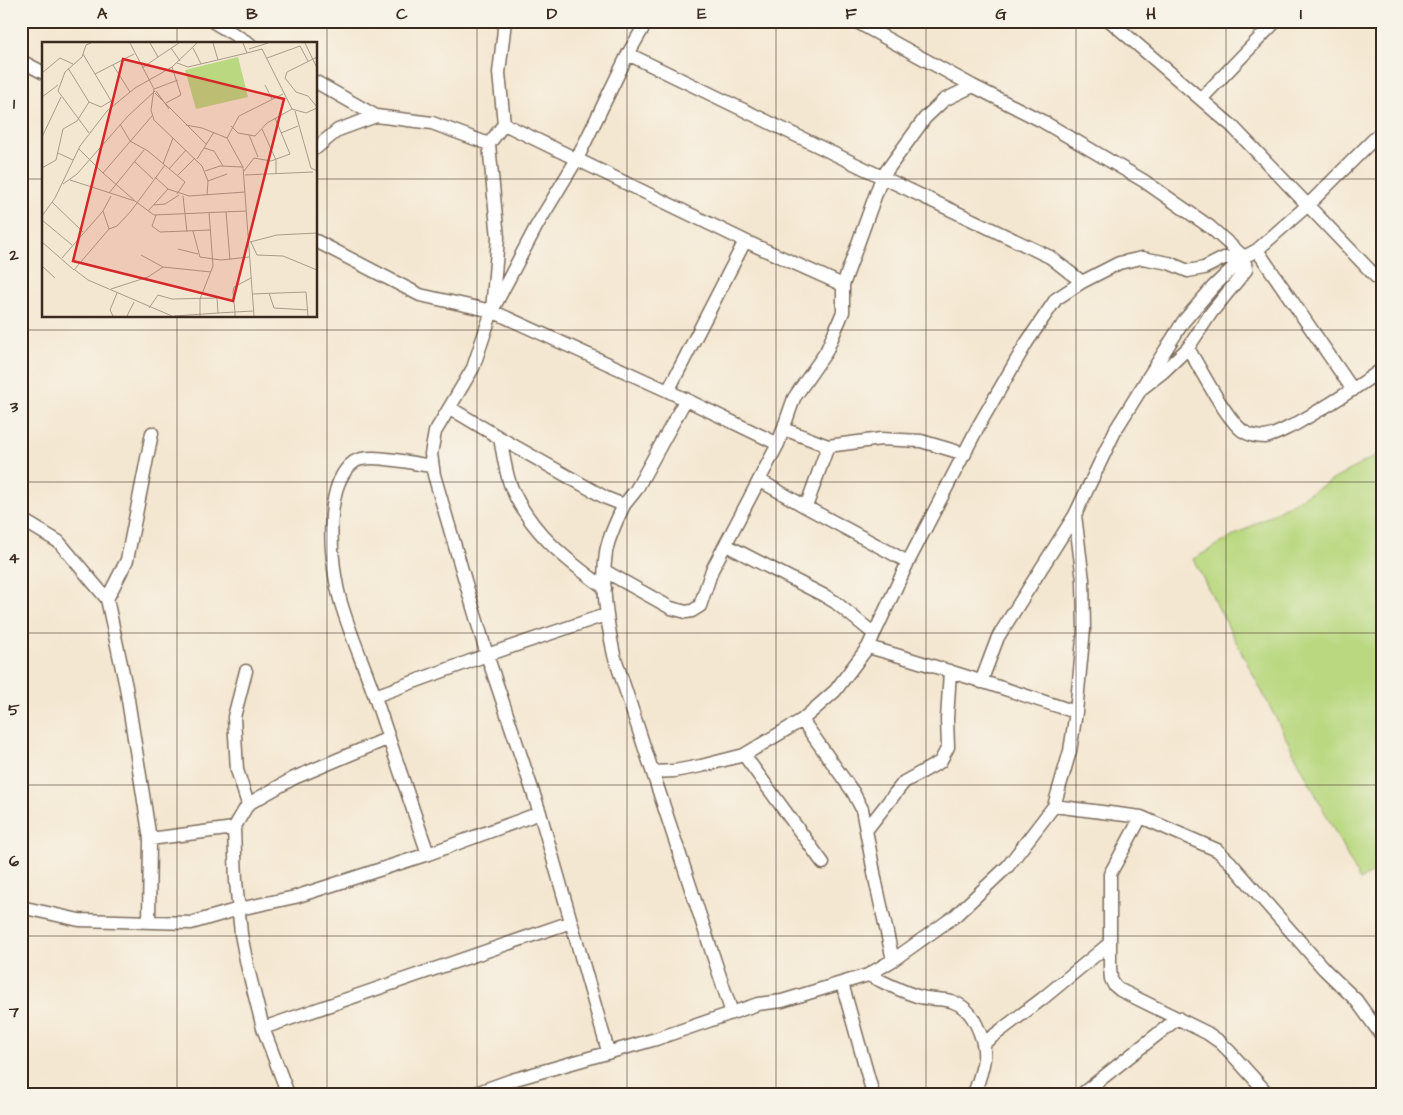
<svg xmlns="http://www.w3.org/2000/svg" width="1403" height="1115" font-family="'Architects Daughter',sans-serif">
  <rect width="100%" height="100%" fill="#f7f3e8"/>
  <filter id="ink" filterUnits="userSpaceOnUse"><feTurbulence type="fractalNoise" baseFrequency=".02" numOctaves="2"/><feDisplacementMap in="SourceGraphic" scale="10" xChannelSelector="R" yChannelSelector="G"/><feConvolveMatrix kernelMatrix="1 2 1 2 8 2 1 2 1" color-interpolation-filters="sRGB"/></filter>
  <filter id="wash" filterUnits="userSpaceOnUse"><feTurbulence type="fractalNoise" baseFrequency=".0096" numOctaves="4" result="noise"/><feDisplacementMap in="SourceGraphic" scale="20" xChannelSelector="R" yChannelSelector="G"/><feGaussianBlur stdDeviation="1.12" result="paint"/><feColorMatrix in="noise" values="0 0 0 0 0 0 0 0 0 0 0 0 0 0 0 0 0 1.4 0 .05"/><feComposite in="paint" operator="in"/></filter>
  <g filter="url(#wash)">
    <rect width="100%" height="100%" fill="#f4e7d1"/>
    <path fill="#b9d880" stroke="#7a814f" d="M 1382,452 L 1382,868 L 1360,880 L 1193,559 Z"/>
  </g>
  <g filter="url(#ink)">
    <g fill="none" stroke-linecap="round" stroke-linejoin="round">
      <defs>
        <path id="minor" d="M 212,21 L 250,44
          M 505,21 L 499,73 L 504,124 L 489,144 L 498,238 L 492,311 L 473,368 L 435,432 L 431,454 L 434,475 L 487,655 L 540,813 L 608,1051
          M 647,21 L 628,54 L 882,177 L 1050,257 L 1082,282
          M 855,21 L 973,86 L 1042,121 L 1144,181 L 1210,227 L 1244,257 L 1246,270 L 1211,313 L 1188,348 L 1163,372 L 1141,389
          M 1110,21 L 1232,126 L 1382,283
          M 21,61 L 44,73
          M 316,82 L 376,116
          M 1201,99 L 1276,21
          M 504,124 L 745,241 L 843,285
          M 316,148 L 338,130 L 376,116 L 432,123 L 489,144
          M 316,241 L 420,295 L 492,311 L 668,391 L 778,444
          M 1257,250 L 1353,390
          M 495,305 L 536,227 L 577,159 L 628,54
          M 1188,348 C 1200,368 1226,419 1243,431 C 1249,435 1258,437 1265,437 C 1276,435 1285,429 1294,425 C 1324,408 1354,390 1382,369
          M 668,391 L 745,241
          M 450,408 L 500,438 L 606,498 L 624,505 L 636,490 L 686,399
          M 784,429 L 828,446 L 881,439 L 921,441 L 965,454
          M 500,438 C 503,453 505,469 510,484 C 528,530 566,560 605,588
          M 759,480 L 806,507 L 908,562
          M 624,505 C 617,520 609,535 606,552 C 601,586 607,621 614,655 L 732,1013
          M 806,507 L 828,446
          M 21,519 L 59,542 L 107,599 L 126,687 L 150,839 L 149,922
          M 726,545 L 825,596 L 835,602 L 873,633
          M 605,571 L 671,608 L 686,612 L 692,611 L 700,606 L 712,570 L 778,444 L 794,398 L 826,352 L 843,312 L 843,285 L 882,177 L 925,118 L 944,100 L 973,86
          M 107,599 L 127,560 L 152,433
          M 868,647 C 938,666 1007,690 1076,712
          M 246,671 L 234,717 L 237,770 L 248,804
          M 981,682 L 998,637 L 1075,515 L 1116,429 L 1141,389 L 1183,322 L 1213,287 L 1244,257
          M 375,696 L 487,655 L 605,615
          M 802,720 L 853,792 L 862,809 L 876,883 L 893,960
          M 744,755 L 823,863
          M 653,772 L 674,771 L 701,766 L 744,755 L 802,720 L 835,691 L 868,647 L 908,562 L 979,425 L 1027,342 L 1056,299 L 1082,282 L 1119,263 L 1142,258 L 1169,263 L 1188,271 L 1204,268 L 1224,258 L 1244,257 L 1257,250 L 1308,205 L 1382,131
          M 1054,806 L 1141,817 L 1217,850 L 1230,862 L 1324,969 L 1356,1000 L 1382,1036
          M 1141,817 L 1110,874 L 1110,968 L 1111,979 L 1114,985 L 1120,990 L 1207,1033 L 1220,1042 L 1230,1052 L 1268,1094
          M 867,829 L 904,782 L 940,762 L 948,747 L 947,719 L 950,671
          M 150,839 L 234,828
          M 428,854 C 411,803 394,753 377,703 C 366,669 351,637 341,603 C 331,569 321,485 354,462 C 369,452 415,464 432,466
          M 21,907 L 79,920 L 191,923 L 239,909 L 295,897 L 428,854 L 540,813
          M 868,975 C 884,982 900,991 917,996 C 928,1000 940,998 951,1001 C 963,1005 971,1013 976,1024 C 990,1052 984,1065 974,1094
          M 842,983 L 873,1094
          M 263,1028 L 571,922
          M 984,1043 L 1042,999 L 1109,944
          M 288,1094 L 263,1028 L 247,965 L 241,934 L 236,881 L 234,828 L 248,804 L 294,778 L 389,738
          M 473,1094 L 512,1080 L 656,1039 L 758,1004 L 782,1001 L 868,975 L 893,960 L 955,916 L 1008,866 L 1054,806 L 1070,751 L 1076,712 L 1084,629 L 1083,580 L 1075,515
          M 1082,1094 L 1178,1018"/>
      </defs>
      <use href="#minor" stroke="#7c6c5d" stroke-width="15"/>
      <use href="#minor" stroke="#fff" stroke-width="12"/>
    </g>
  </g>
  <path fill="none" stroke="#3b2a1e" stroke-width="1" stroke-opacity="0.55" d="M 177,21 L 177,44M 327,21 L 327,1094M 477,21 L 477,1094M 627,21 L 627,1094M 776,21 L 776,1094M 926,21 L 926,1094M 1076,21 L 1076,1094M 1226,21 L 1226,1094M 21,179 L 44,179M 316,179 L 1382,179M 177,316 L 177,1094M 21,330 L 1382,330M 21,482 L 1382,482M 21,633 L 1382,633M 21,785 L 1382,785M 21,936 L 1382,936"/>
  <g transform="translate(42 42)">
    <rect width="275" height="275" fill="#f4e7d1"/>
    <path d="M 196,15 L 206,55 L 154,67 L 143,28 Z" fill="#b9d880"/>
    <path fill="none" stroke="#aa9b89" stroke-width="1" d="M 88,1 L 112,47 L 109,68 L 112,78 L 160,124 L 166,139 L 165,153M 108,1 L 116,15 L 137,1M 171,1 L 176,18M 263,1 L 275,26M 129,6 L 138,19M 151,6 L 159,22M 207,7 L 226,1M 205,11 L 220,7 L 250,67 L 264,71 L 275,66M 41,12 L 71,62M 275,15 L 245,30 L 243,36 L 254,50 L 266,54 L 275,65M 225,16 L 258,4 L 266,19M 135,21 L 146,25 L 205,11 L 201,1M 71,23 L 88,50M 100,26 L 116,15M 0,31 L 18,16 L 31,22M 53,32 L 92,12M 223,43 L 230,57M 112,47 L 136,38M 114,49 L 127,67M 113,51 L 164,102M 0,55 L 16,43M 47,60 L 59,65 L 69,59M 124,61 L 139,53 L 130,25M 253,69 L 269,126 L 275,129M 78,82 L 88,99 L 106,109 L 143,140 L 135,152M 144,83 L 160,86 L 185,96 L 201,125 L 212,274M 189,84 L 196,91 L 213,94 L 225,81 L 250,67M 220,87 L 234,118 L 234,132M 47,91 L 16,49 L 23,30 L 40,15 L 44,3 L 49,1M 239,91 L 256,84M 207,93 L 216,115M 0,95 L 19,55M 185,96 L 197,74 L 241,52M 162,106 L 172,109 L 181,124M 37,107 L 61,131 L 110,74M 16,111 L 31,118M 155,117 L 172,90M 93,120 L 111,137M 121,122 L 131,96M 0,126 L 14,118 L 21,87 L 35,79 L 47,60 L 26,26M 127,127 L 144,108M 163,129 L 178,124 L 201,125M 202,129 L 212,116 L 229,119 L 248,112 L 233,76M 61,131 L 92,158M 203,133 L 271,130M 135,134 L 153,116M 28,138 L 93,159 L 112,173 L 204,169M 166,139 L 185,132M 21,142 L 35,132 L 86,74 L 113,49M 126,147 L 147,154 L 203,150M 67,151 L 102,108M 141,154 L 145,190M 10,160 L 41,190M 112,163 L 123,162 L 137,153M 106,169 L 126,147 L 113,135M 184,170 L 188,218M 114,173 L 110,184 L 118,190 L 169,188M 0,174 L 13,156 L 38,104 L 65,69 L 93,46 L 130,25 L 155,1M 0,178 L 30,203M 67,187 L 61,169 L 69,154M 151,189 L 158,215 L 179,218 L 207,215M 0,200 L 32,228 L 67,187 L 75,184 L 89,169 L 123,123M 208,200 L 235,193 L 275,191M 209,200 L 215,213 L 241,214 L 275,228M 136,207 L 156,212M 99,213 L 121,225M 20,216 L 61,169M 0,224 L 13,236M 33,228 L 46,238 L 130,274M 209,236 L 192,245 L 191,250 L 193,270 L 211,269M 69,247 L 106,235 L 121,225 L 169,230M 227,251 L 232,266 L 266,268M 210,252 L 264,250 L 266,274M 107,266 L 116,253 L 130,257 L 175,256 L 176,271 L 132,274M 176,271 L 193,270 L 193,274M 71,274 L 68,268 L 75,251M 85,274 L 92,260M 158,274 L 158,257 L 171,224 L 167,170"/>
    <path fill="#d62828" fill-opacity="0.15" stroke="#d62828" stroke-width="2.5" d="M 81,17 L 242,57 L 191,259 L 31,219 Z"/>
    <rect width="275" height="275" fill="none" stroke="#3b2a1e" stroke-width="2.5"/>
  </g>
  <rect width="1403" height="1115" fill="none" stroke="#f7f3e8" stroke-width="55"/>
  <rect x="28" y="28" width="1348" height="1060" fill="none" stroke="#3b2a1e" stroke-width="2"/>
  <g font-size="16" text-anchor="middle" font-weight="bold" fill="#3b2a1e">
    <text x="102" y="19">A</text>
    <text x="252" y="19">B</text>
    <text x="402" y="19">C</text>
    <text x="552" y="19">D</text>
    <text x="702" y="19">E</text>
    <text x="851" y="19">F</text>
    <text x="1001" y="19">G</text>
    <text x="1151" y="19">H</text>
    <text x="1301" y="19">I</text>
    <text x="14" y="109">1</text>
    <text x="14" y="260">2</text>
    <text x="14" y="412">3</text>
    <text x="14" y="563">4</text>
    <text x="14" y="715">5</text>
    <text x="14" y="866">6</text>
    <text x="14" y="1017">7</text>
  </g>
</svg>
